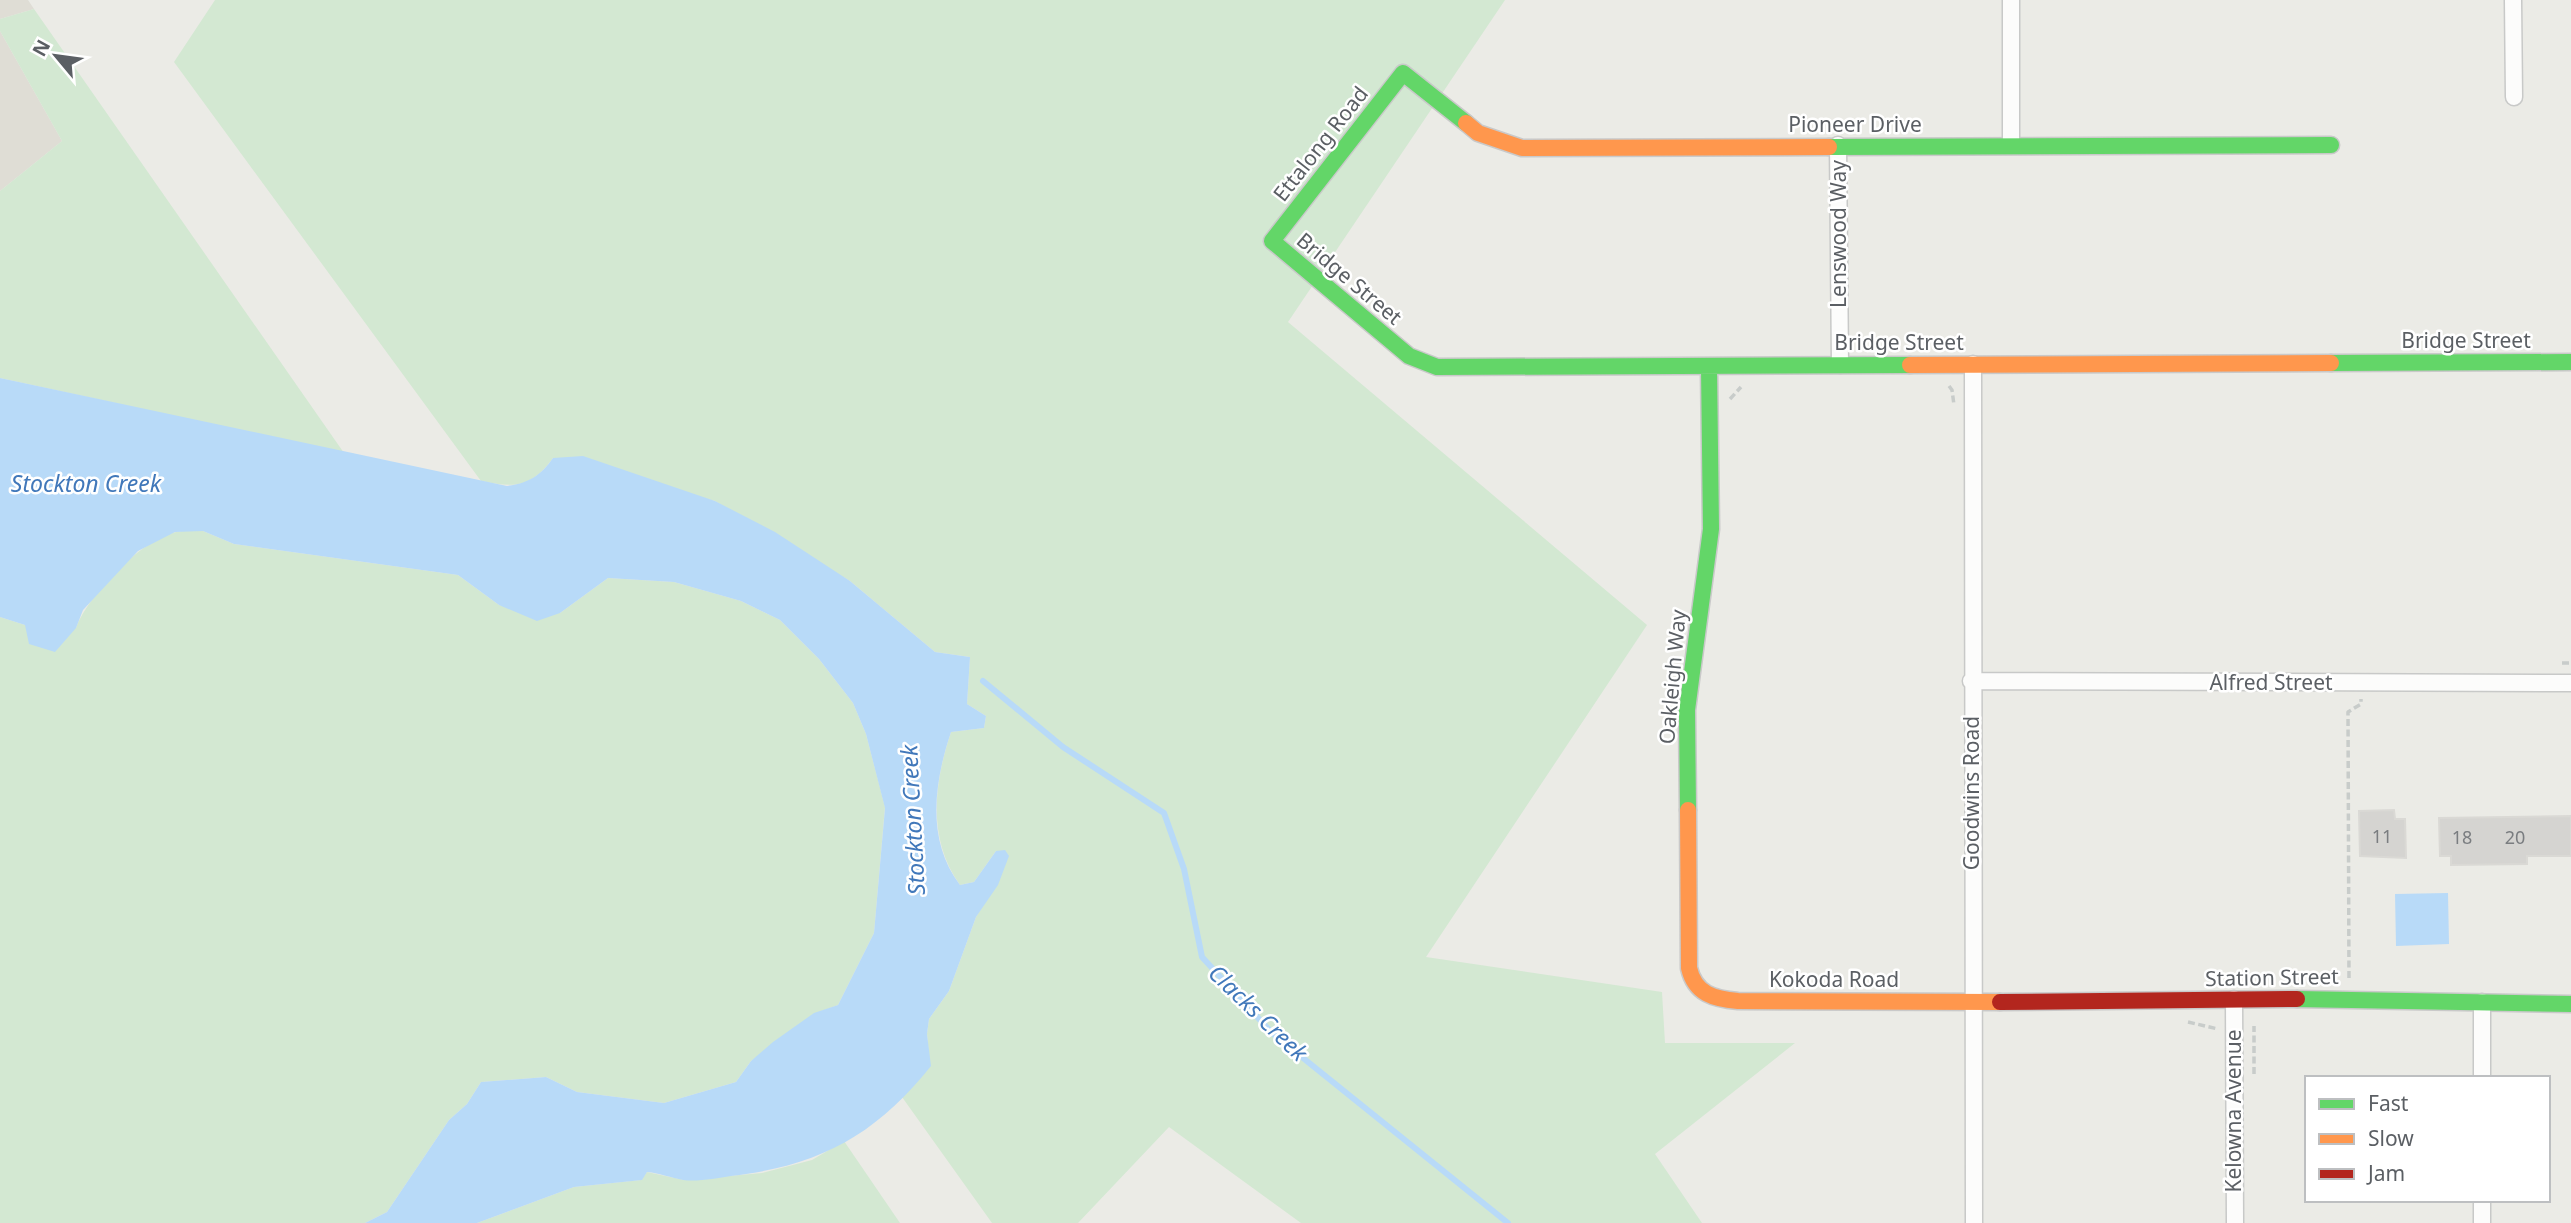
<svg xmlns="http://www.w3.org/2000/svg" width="2571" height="1223" font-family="'Noto Sans',sans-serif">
  <rect width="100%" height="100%" fill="#ebebe6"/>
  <path fill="#dfddd5" d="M 0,0 L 28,0 L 34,9 L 0,19 Z
    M 0,31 L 62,141 L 0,191 Z"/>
  <path fill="#d3e8d2" d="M 215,0 L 1505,0 L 1288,322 L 1647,625 L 1426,957 L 1662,992 L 1665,1043 L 1795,1043 L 1655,1154 L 1702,1223 L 1301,1223 L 1169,1127 L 1078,1223 L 992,1223 L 902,1097 L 930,1066 L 927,1034 L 929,1019 L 949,991 L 976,917 L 985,902 L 996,851 L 974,882 L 960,885 C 927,839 934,783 951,732 L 984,728 L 986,716 L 967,704 L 970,657 L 935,652 L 850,581 L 715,501 L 553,458 C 531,488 515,488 481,481 L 174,62 Z
    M 34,9 L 344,453 L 0,378 L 0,191 L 62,141 L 0,31 L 0,19 Z
    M 203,531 L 234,544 L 458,575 L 499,605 L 560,613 L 608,578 L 674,582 L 741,601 L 780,620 L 819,659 L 853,703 L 866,734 L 885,807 L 874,933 L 838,1005 L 814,1014 L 751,1061 L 736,1082 L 664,1103 L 577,1092 L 546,1077 L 481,1082 L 467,1104 L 449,1120 L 387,1212 L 365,1223 L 0,1223 L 0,617 L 25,625 L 76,628 C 88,596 140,540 176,532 C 184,530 195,531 203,531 Z
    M 844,1141 L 900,1223 L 477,1223 L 574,1187 L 641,1180 L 647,1172 L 684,1180 L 762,1173 L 812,1160 Z"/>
  <path fill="#b8daf8" d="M 0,378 L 507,486 C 529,483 540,476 553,458 L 583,456 L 715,501 L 775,532 L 850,581 L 935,652 L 970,657 L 967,704 L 986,716 L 984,728 L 951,732 C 934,783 926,840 960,885 L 974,882 L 996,851 L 1005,850 L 1009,856 L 998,885 L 976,917 L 949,991 L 929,1019 L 927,1034 L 931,1066 C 876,1135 819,1166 731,1176 C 717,1178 698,1182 683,1180 C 671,1178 660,1173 647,1172 L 642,1180 L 574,1187 L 477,1223 L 365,1223 L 387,1212 L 449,1120 L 467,1104 L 481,1082 L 546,1077 L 577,1092 L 664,1103 L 736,1082 L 751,1061 L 773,1042 L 814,1013 L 838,1005 L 874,933 L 885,808 L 866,734 L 853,703 L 819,659 L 780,620 L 741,601 L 674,582 L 608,578 L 560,613 L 537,621 L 499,605 L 458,575 L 234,544 L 203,531 L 175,532 L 138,551 L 83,610 L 76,628 L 55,652 L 29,644 L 25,625 L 0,617 Z
    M 2448,893 L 2449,944 L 2396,946 L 2395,894 Z"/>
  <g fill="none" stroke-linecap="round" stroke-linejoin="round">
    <path stroke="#b8daf8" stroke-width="6" d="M 983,681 L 1063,747 L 1164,813 L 1184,869 L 1202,957 L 1272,1033 L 1508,1223"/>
  </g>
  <path fill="#d5d4d1" stroke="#dad9d5" stroke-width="2" d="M 2394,810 L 2395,819 L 2405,819 L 2406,858 L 2360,856 L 2359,811 Z
    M 2571,816 L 2571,856 L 2527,856 L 2527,864 L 2451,865 L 2451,856 L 2440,856 L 2439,818 Z"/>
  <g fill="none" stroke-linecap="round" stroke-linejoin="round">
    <defs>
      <path id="street" d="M 2011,0 L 2011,145
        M 2513,0 L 2514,97
        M 1838,145 L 1840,365
        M 1973,364 L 1974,1223
        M 1971,681 L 2571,683
        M 2234,999 L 2235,1223
        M 2482,1078 L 2482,1002
        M 2482,1223 L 2482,1200"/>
      <path id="fast" d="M 1466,123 L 1403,73 L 1272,241 L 1409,356 L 1437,367 L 1910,365
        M 1829,147 L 2331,145
        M 2331,363 L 2571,362
        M 1688,810 L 1687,710 L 1711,529 L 1709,367
        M 2297,999 L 2571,1004"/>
      <path id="slow" d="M 1466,123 L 1478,133 L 1522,148 L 1829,147
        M 1910,365 L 2331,363
        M 1688,810 L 1689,968 C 1695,994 1714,999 1738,1001 L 2000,1002"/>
      <path id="jam" d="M 2000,1002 L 2297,999"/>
    </defs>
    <use href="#street" stroke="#c8c9c8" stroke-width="19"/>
    <use href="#fast" stroke="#c9c9c9" stroke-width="19"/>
    <use href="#slow" stroke="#c9c9c9" stroke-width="19"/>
    <use href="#jam" stroke="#c9c9c9" stroke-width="19"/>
    <path stroke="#c8ccca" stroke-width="3.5" stroke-dasharray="7 3.5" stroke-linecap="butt" d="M 1949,386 L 1952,390 L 1954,405
      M 1730,399 L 1741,387
      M 2562,663 L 2571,663
      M 2349,978 L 2348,712 L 2361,704 L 2361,699
      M 2188,1022 L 2218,1029
      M 2254,1074 L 2254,1026"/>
    <use href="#street" stroke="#fcfcfb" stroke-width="16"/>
    <use href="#fast" stroke="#63d668" stroke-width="16"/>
    <use href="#slow" stroke="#ff974d" stroke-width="16"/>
    <use href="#jam" stroke="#b3261e" stroke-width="16"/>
  </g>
  <g text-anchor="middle" stroke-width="5" stroke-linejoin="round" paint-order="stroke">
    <g font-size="18" fill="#7a7d80">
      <text x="2382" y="843">11</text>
      <text x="2462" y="844">18</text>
      <text x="2515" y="844">20</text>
    </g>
    <g font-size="21" fill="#5b5f64" stroke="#fff">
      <text x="1855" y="132">Pioneer Drive</text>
      <text transform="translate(1321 144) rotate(-52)" y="7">Ettalong Road</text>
      <text transform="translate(1839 234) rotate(-90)" y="7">Lenswood Way</text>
      <text transform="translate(1349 279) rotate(40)" y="7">Bridge Street</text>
      <text x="2466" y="348">Bridge Street</text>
      <text x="1899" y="350">Bridge Street</text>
      <text transform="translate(1673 677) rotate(-85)" y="7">Oakleigh Way</text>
      <text x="2271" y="690">Alfred Street</text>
      <text transform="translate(1972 793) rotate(-90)" y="7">Goodwins Road</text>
      <text transform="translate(2272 978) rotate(-1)" y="7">Station Street</text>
      <text x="1834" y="987">Kokoda Road</text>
      <text transform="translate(2234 1111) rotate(-90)" y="7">Kelowna Avenue</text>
    </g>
    <g font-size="23" font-style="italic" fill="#4178ba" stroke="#fff">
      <text x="86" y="492">Stockton Creek</text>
      <text transform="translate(913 820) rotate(-93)" y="8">Stockton Creek</text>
      <text transform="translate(1258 1013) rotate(44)" y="8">Clacks Creek</text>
    </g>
  </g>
  <rect x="2305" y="1076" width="245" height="126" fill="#ffffff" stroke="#bdbfc1" stroke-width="2"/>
  <rect x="2319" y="1099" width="35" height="10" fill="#63d668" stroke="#bdbfc1" stroke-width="2"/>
  <text x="2368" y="1111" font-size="21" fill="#5b5f64">Fast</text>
  <rect x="2319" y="1134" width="35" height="10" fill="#ff974d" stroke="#bdbfc1" stroke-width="2"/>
  <text x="2368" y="1146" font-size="21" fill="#5b5f64">Slow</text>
  <rect x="2319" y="1169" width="35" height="10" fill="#b3261e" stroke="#bdbfc1" stroke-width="2"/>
  <text x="2368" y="1181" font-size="21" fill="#5b5f64">Jam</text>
  <g transform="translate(56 56) rotate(299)" stroke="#ffffff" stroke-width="5" paint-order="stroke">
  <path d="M0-5L12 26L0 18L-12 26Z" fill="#5b5f64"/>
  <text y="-10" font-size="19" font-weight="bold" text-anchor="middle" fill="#5b5f64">N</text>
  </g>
</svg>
